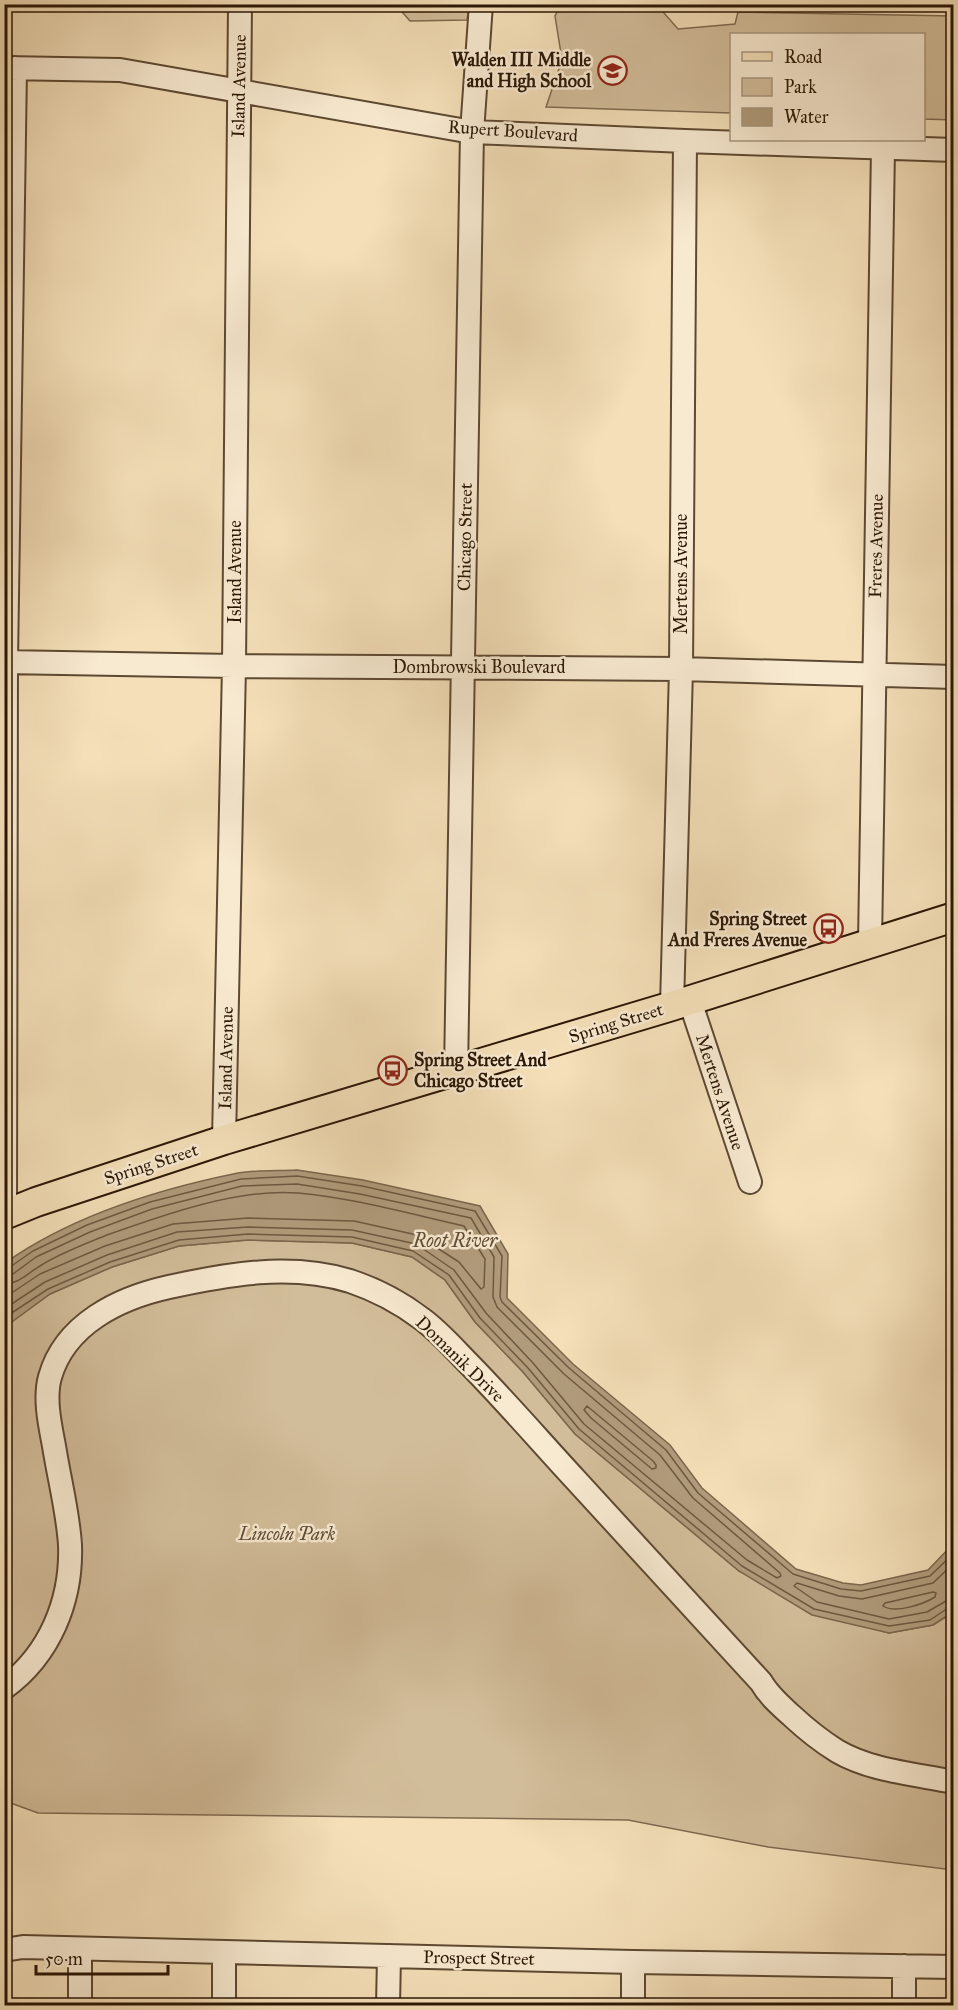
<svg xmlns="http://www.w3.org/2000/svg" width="958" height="2010" font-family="'IM FELL Great Primer',serif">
  <rect width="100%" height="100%" fill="#f4dfb8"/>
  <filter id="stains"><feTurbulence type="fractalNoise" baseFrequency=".00333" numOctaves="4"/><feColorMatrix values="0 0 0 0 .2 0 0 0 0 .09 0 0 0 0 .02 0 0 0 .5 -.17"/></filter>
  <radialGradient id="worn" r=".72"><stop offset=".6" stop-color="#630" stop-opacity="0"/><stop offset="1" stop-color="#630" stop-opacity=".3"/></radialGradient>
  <path fill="#d2bd9a" stroke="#7e6a50" stroke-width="1.5" d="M 396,5 L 469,5 L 467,20 L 410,21 Z
    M 561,5 L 657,5 L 678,29 L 735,24 L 738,12 L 953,16 L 953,120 L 924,119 L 924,34 L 732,34 L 731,113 L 546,107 L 562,60 L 555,16 Z
    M 248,1240 L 352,1243 L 412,1257 L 445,1280 L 475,1322 L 523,1372 L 575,1434 L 739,1571 L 853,1623 L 889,1633 L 933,1625 L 953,1612 L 953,1870 L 768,1847 L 628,1820 L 38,1813 L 5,1801 L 4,1327 L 50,1294 L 112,1267 L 179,1246 Z"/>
  <path fill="#b09b7b" stroke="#7b664c" stroke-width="1.5" d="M 297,1170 L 363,1180 L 480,1206 L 508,1254 L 507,1298 L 573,1364 L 670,1445 L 702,1488 L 796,1569 L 843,1583 L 861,1585 L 928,1570 L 953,1544 L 953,1612 L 933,1625 L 889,1633 L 812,1615 L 739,1571 L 575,1434 L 523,1372 L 475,1322 L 445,1280 L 412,1257 L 352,1243 L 248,1240 L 179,1246 L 112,1267 L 50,1294 L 5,1327 L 5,1263 C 70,1217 159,1189 238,1173 C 257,1170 278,1171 297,1170 Z"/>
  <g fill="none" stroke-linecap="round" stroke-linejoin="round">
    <path stroke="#6e5940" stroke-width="1.5" d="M 4,1268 L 10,1267 L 33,1251 L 87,1225 L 150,1202 L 241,1179 L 297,1176 L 362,1186 L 475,1211 L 502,1256 L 500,1297 L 502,1302 L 569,1368 L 666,1450 L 698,1493 L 793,1574 L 841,1589 L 861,1591 L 930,1576 L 954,1553
      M 4,1275 L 13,1274 L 36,1257 L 90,1232 L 152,1209 L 242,1186 L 297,1184 L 360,1194 L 471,1218 L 494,1257 L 493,1297 L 497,1307 L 564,1374 L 660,1455 L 693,1498 L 780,1573 L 781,1576 L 777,1578 L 747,1560 L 584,1424 L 533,1363 L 486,1313 L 454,1270 L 416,1244 L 352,1230 L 248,1227 L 177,1232 L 107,1255 L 45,1282 L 4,1309
      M 4,1284 C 19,1284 28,1273 40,1266 C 60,1253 85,1244 107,1235 C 163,1215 238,1188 298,1193 C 354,1198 410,1214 464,1226 L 485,1259 L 484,1287 L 481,1289 L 459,1262 L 417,1235 L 354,1221 L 248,1218 L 173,1224 L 105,1246 L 40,1274 L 4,1298
      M 4,1318 L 48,1289 L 110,1262 L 179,1240 L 248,1234 L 352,1237 L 413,1251 L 449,1275 L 480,1318 L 528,1368 L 579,1429 L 742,1566 L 814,1609 L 889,1626 L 930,1620 L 948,1608 L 954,1608
      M 587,1406 L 653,1461 L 656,1465 L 656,1468 L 652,1469 L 591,1418 L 584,1410 Z
      M 954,1563 L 933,1583 L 862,1599 L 839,1596 L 797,1583 L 794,1586 L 817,1602 L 889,1619 L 927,1612 L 946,1601 L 954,1600
      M 933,1592 L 936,1593 L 935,1597 C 924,1604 895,1614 883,1606 L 885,1603 Z"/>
    <defs>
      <path id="minor" d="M 4,68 L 120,70 L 472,132 L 685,141 L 954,150
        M 4,662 L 234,666 L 681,669 L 954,677
        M 870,943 L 883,148
        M 690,1001 L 750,1182
        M 672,1006 L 681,669 L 685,141
        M 456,1071 L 472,132 L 481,4
        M 224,1140 L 234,666 L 240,4
        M 5,1215 L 6,662 L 15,68
        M 4,1688 C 50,1655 72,1600 70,1545 C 68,1512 59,1478 54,1446 C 50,1425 44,1398 50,1377 C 65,1324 119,1298 169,1287 C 228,1274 290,1263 350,1281 C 374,1289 401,1303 422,1319 C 440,1332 456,1351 472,1367 C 507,1403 540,1441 574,1478 C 637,1546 699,1614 761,1682 C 769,1696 781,1706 792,1716 C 806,1729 821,1741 837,1751 C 871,1771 915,1774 954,1782
        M 4,1950 L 23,1947 L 633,1962 L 954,1967
        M 80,2006 L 80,1949
        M 224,2006 L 224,1953
        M 388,2006 L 389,1956
        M 633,2006 L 633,1962
        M 904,2006 L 904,1966"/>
      <path id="major" d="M 4,1215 L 36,1202 L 224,1140 L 672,1006 L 954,917"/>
    </defs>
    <use href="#minor" stroke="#5d4932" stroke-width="26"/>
    <use href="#major" stroke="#2b1706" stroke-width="32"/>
    <use href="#minor" stroke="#f8ead1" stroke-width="22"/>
    <use href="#major" stroke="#f4dfb8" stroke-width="28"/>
  </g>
  <defs>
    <symbol id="school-ring" viewBox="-11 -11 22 22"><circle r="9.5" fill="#f8ead1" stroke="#8f2418" stroke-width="1.5"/><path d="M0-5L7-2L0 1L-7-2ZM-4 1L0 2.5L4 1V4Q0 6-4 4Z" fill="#8f2418"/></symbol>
    <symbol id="bus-ring" viewBox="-11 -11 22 22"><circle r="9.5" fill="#f8ead1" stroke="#8f2418" stroke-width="1.5"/><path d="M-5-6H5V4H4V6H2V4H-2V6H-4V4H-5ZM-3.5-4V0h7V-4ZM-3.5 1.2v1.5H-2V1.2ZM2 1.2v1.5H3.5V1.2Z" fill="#8f2418"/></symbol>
  </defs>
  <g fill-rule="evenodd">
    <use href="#school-ring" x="596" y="54" width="33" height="33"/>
    <use href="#bus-ring" x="812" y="912" width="33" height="33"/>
    <use href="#bus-ring" x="376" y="1054" width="33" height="33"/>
  </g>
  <g text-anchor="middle" stroke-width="5" stroke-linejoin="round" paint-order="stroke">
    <g font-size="18" font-weight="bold" fill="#2b1706" stroke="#f8ead1" text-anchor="end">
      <text x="591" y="66">Walden III Middle<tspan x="591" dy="21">and High School</tspan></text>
      <text x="807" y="925">Spring Street<tspan x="807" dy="21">And Freres Avenue</tspan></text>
      <text x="414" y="1066" text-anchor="start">Spring Street And<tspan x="414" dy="21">Chicago Street</tspan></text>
    </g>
    <g font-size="18" fill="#2b1706" stroke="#f8ead1">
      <text transform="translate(239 86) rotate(-89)" y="6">Island Avenue</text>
      <text transform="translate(513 131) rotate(4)" y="6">Rupert Boulevard</text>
      <text transform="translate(465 537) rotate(-89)" y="6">Chicago Street</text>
      <text transform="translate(876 546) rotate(-89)" y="6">Freres Avenue</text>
      <text transform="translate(235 572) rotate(-90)" y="6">Island Avenue</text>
      <text transform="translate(681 574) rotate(-90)" y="6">Mertens Avenue</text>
      <text x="479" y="673">Dombrowski Boulevard</text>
      <text transform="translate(616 1023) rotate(-17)" y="6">Spring Street</text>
      <text transform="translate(226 1058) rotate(-89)" y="6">Island Avenue</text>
      <text transform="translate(720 1092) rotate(72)" y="6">Mertens Avenue</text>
      <text transform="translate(151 1164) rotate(-18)" y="6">Spring Street</text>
      <text transform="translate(460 1359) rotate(44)" y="6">Domanik Drive</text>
      <text transform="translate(479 1958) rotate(1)" y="6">Prospect Street</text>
    </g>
    <g font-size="18" font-style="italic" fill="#5d4932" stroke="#f8ead1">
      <text x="287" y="1540">Lincoln Park</text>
    </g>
    <g font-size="20" font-style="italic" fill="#604c35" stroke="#f8ead1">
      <text x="455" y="1247">Root River</text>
    </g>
  </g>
  <rect width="958" height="2010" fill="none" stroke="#f4dfb8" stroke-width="24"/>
  <rect x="6" y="6" width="946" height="1998" fill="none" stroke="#2b1706" stroke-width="3"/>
  <rect x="12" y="12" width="934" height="1986" fill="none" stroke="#2b1706" stroke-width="1.5"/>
  <rect x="730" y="33" width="195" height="108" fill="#f8ead1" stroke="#a69680" stroke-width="1.5"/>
  <rect x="742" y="52" width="30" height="9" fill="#f4dfb8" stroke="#a69680" stroke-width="1.5"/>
  <text x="784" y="63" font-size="18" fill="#2b1706">Road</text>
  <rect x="742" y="78" width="30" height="18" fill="#d2bd9a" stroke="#a69680" stroke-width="1.5"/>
  <text x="784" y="93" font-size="18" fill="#2b1706">Park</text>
  <rect x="742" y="108" width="30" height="18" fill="#b09b7b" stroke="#a69680" stroke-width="1.5"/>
  <text x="784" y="123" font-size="18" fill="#2b1706">Water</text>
  <path d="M36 1965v9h132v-9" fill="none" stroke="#2b1706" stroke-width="3"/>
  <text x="45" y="1965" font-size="18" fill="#2b1706" stroke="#f8ead1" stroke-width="4.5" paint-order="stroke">50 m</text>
  <rect width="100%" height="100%" filter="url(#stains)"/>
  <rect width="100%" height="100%" fill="url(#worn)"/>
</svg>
